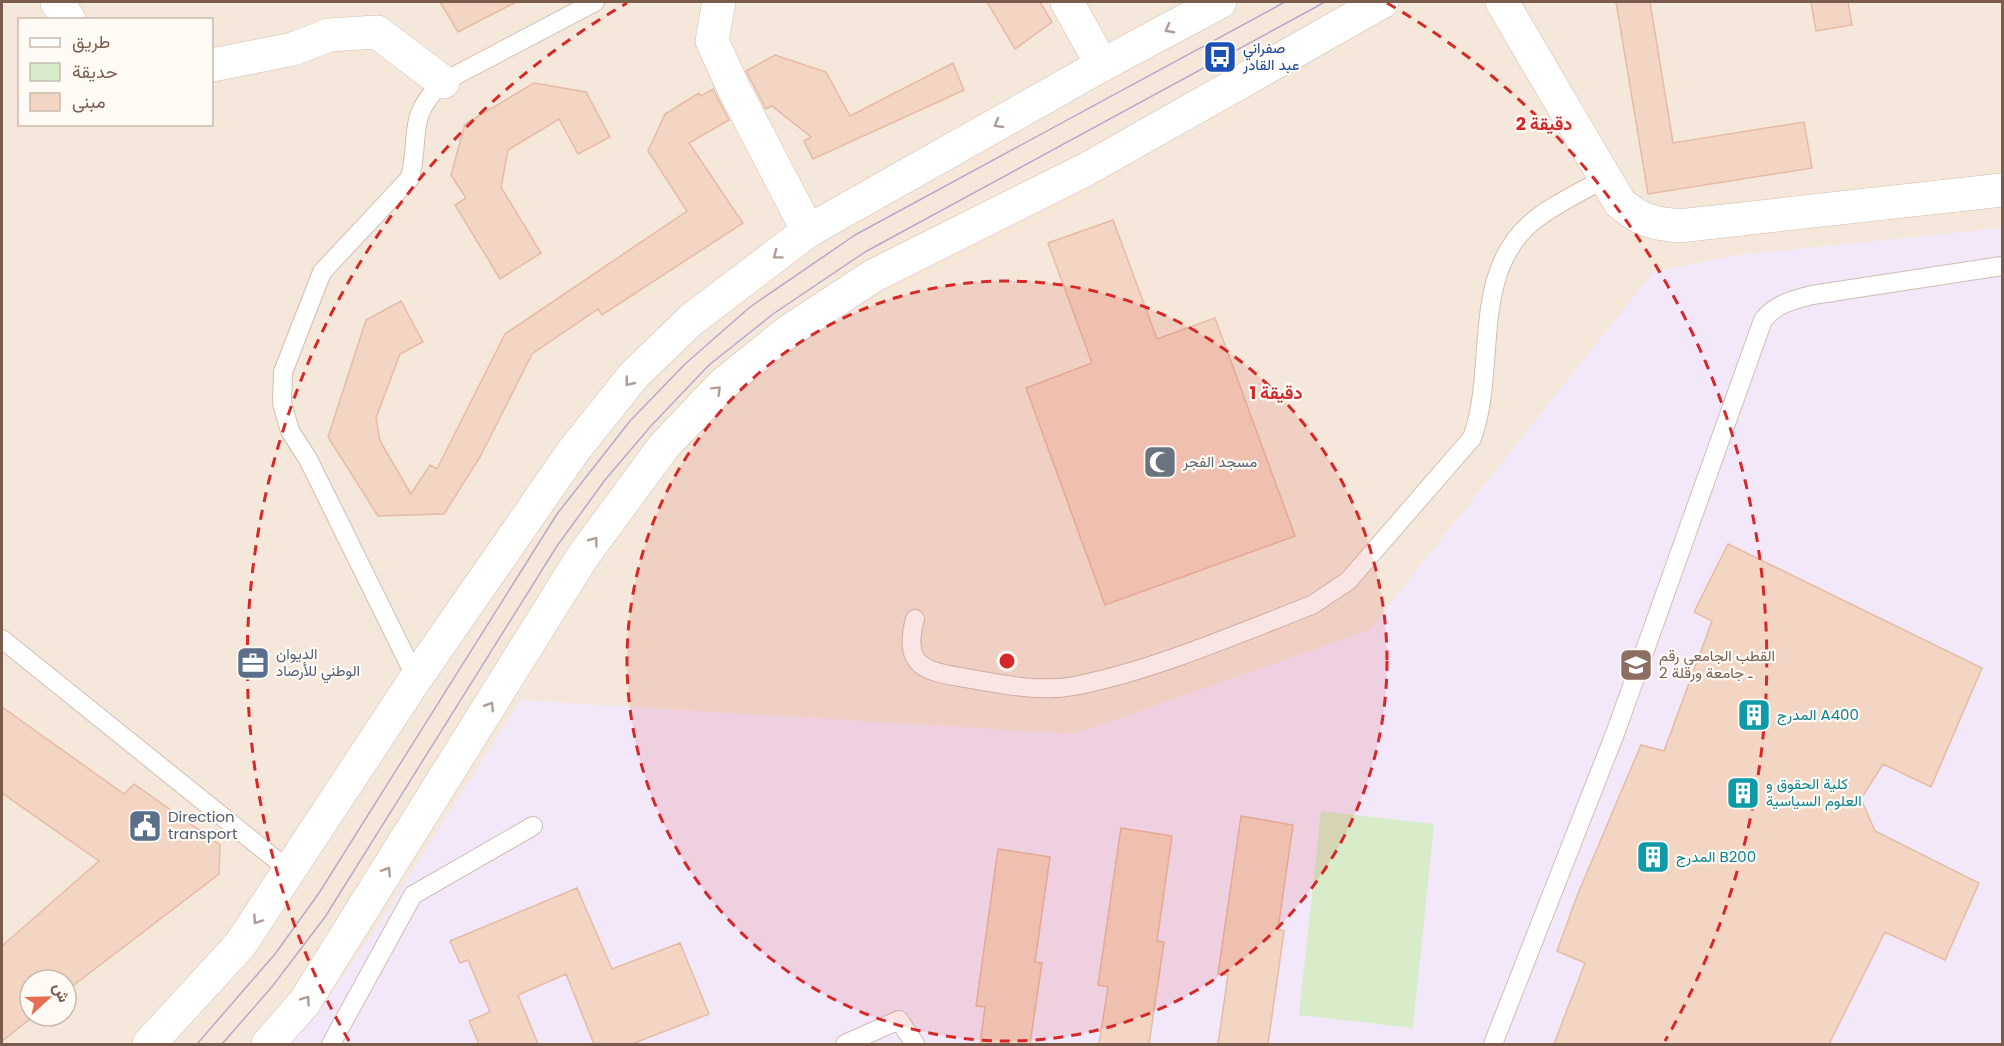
<svg xmlns="http://www.w3.org/2000/svg" width="2004" height="1046" font-family="Poppins,Vazirmatn,sans-serif">
  <rect width="100%" height="100%" fill="#fdf6ec"/>
  <path fill="#f5e8da" fill-rule="evenodd" d="M 2,2 L 2002,2 L 2002,1044 L 2,1044 ZM 20,20 L 212,20 L 212,124 L 20,124 ZM 30,980 L 66,980 L 66,1016 L 30,1016 Z"/>
  <path fill="#f3e8fa" d="M 2002,228 L 2002,1044 L 290,1044 L 316,1015 L 374,931 L 520,700 L 1074,734 L 1369,630 L 1653,272 L 1738,255 Z"/>
  <path fill="#d8ecc9" d="M 1321,811 L 1434,824 L 1413,1028 L 1299,1015 Z"/>
  <path fill="#f3d5c3" stroke="#e6bba3" stroke-width="1.5" d="M 440,2 L 516,2 L 458,32 Z
    M 987,2 L 1040,2 L 1052,22 L 1015,49 Z
    M 1616,2 L 1650,2 L 1673,143 L 1804,122 L 1812,168 L 1648,194 Z
    M 1811,2 L 1848,2 L 1852,25 L 1816,31 Z
    M 775,55 L 826,72 L 850,116 L 953,63 L 964,90 L 813,159 L 804,141 L 811,137 L 772,106 L 766,109 L 746,71 Z
    M 534,83 L 586,92 L 610,137 L 578,154 L 559,119 L 508,150 L 501,187 L 541,253 L 500,279 L 455,205 L 466,198 L 451,175 L 465,124 Z
    M 713,89 L 729,120 L 689,143 L 743,223 L 602,315 L 598,309 L 532,354 L 480,457 L 444,514 L 378,516 L 328,437 L 366,320 L 401,301 L 423,342 L 400,354 L 376,418 L 380,441 L 411,494 L 430,465 L 437,469 L 505,334 L 687,211 L 648,151 L 665,114 L 699,93 L 701,96 Z
    M 1113,220 L 1157,339 L 1215,318 L 1295,536 L 1105,605 L 1026,388 L 1092,363 L 1048,243 Z
    M 1728,544 L 1982,668 L 1931,787 L 1883,764 L 1861,799 L 1875,831 L 1979,883 L 1945,960 L 1885,932 L 1829,1044 L 1554,1044 L 1585,963 L 1557,951 L 1577,896 L 1641,745 L 1664,751 L 1712,621 L 1694,612 Z
    M 2,707 L 124,794 L 134,784 L 220,845 L 219,874 L 66,991 L 66,980 L 30,980 L 30,1016 L 34,1016 L 2,1041 L 2,946 L 99,861 L 2,793 Z
    M 1241,816 L 1293,825 L 1278,929 L 1284,931 L 1268,1044 L 1218,1044 L 1228,975 L 1218,974 Z
    M 1121,828 L 1172,836 L 1157,941 L 1164,942 L 1149,1044 L 1099,1044 L 1108,987 L 1098,985 Z
    M 998,849 L 1050,857 L 1035,962 L 1042,963 L 1030,1044 L 980,1044 L 985,1007 L 976,1006 Z
    M 577,888 L 612,969 L 680,943 L 709,1014 L 632,1044 L 594,1044 L 566,974 L 518,995 L 538,1044 L 479,1044 L 469,1021 L 490,1012 L 468,960 L 460,963 L 450,941 Z"/>
  <g fill="none" stroke-linecap="round" stroke-linejoin="round">
    <defs>
      <path id="service" d="M 915,619 C 903,663 921,671 960,677 C 996,683 1037,693 1074,686 C 1152,671 1237,634 1312,605 L 1348,581 L 1472,438 C 1497,371 1470,275 1531,223 C 1552,205 1581,192 1605,178
        M 2,639 L 290,871
        M 416,678 L 308,459 L 290,431 L 282,403 L 283,372 L 322,272 L 410,178 C 421,135 405,118 443,82 L 595,2
        M 331,1044 L 413,895 L 533,826
        M 845,1044 L 899,1020 L 915,1044
        M 1493,1044 L 1616,731 L 1763,320 C 1776,304 1792,300 1812,295 L 2002,266"/>
      <path id="minor" d="M 57,2 L 69,20
        M 719,2 L 712,41 L 734,89 L 808,231
        M 1067,2 L 1102,65
        M 1502,2 L 1620,203 C 1641,221 1652,223 1679,226 L 2002,190
        M 212,65 L 293,49 L 329,35 L 377,32 L 443,82"/>
      <path id="tertiary" d="M 149,1044 L 240,945 L 416,678 L 574,450 L 634,375 L 691,320 L 808,231 L 1102,65 L 1220,2
        M 268,1044 L 304,1003 L 583,556 L 664,446 L 722,385 L 789,331 L 873,276 L 1085,170 L 1382,2"/>
    </defs>
    <use href="#service" stroke="#d1beb0" stroke-width="20"/>
    <use href="#minor" stroke="#d1beb0" stroke-width="34"/>
    <use href="#tertiary" stroke="#d1beb0" stroke-width="34"/>
    <use href="#service" stroke="#fff" stroke-width="18"/>
    <use href="#minor" stroke="#fff" stroke-width="33"/>
    <use href="#tertiary" stroke="#fff" stroke-width="33"/>
    <path stroke="#b9a8c9" stroke-width="1.5" d="M 197,1044 L 275,954 L 319,893 L 557,514 L 630,421 L 685,364 L 750,307 L 855,235 L 1285,2
      M 222,1044 L 271,988 L 325,917 L 557,546 L 605,480 L 650,427 L 709,365 L 773,314 L 865,252 L 1325,2"/>
  </g>
  <defs><path id="oneway-chevron" d="M-2-3.5L2.5 0L-2 3.5" fill="none" stroke-width="1.6" stroke-linecap="round" stroke-linejoin="round" transform="scale(1.5)"/></defs>
  <g stroke="#af9d94">
    <use href="#oneway-chevron" transform="translate(1169 29) rotate(152)"/>
    <use href="#oneway-chevron" transform="translate(998 124) rotate(150)"/>
    <use href="#oneway-chevron" transform="translate(777 255) rotate(143)"/>
    <use href="#oneway-chevron" transform="translate(629 382) rotate(129)"/>
    <use href="#oneway-chevron" transform="translate(717 390) rotate(-45)"/>
    <use href="#oneway-chevron" transform="translate(594 541) rotate(-54)"/>
    <use href="#oneway-chevron" transform="translate(490 706) rotate(-58)"/>
    <use href="#oneway-chevron" transform="translate(387 871) rotate(-58)"/>
    <use href="#oneway-chevron" transform="translate(257 920) rotate(124)"/>
    <use href="#oneway-chevron" transform="translate(306 1000) rotate(-55)"/>
  </g>
  <circle cx="1007" cy="661" r="380" fill="#d62828" fill-opacity=".12"/>
  <g fill="none" stroke="#d62828" stroke-width="3" stroke-dasharray="10 8">
    <circle cx="1007" cy="661" r="380"/>
    <path d="M349 1041A760 760 0 0 1 627 3M1387 3A760 760 0 0 1 1665 1041"/>
  </g>
  <defs>
    <symbol id="bus-square" viewBox="-11 -11 22 22"><rect x="-9" y="-9" width="18" height="18" rx="4" fill="#1a4fb4" stroke="#fffaf3"/><path d="M-5-6H5V4H4V6H2V4H-2V6H-4V4H-5ZM-3.5-4V0h7V-4ZM-3.5 1.2v1.5H-2V1.2ZM2 1.2v1.5H3.5V1.2Z" fill="#fff"/></symbol>
    <symbol id="mosque-square" viewBox="-11 -11 22 22"><rect x="-9" y="-9" width="18" height="18" rx="4" fill="#6b7280" stroke="#fffaf3"/><path d="M3.5-4.9A6 6 0 1 0 3.5 4.9A5 5 0 1 1 3.5-4.9Z" fill="#fff"/></symbol>
    <symbol id="office-square" viewBox="-11 -11 22 22"><rect x="-9" y="-9" width="18" height="18" rx="4" fill="#5c6f8a" stroke="#fffaf3"/><path d="M-6-3h4V-5.5h4V-3h4V5H-6ZM-1-4.5V-3h2v-1.5ZM-6 0V1H6V0Z" fill="#fff"/></symbol>
    <symbol id="university-square" viewBox="-11 -11 22 22"><rect x="-9" y="-9" width="18" height="18" rx="4" fill="#8d6e63" stroke="#fffaf3"/><path d="M0-5L7-2L0 1L-7-2ZM-4 1L0 2.5L4 1V4Q0 6-4 4Z" fill="#fff"/></symbol>
    <symbol id="building-square" viewBox="-11 -11 22 22"><rect x="-9" y="-9" width="18" height="18" rx="4" fill="#0f9aa8" stroke="#fffaf3"/><path d="M-4-6H4V6H1V3H-1V6H-4ZM-2.5-4.3h1.7v1.8h-1.7ZM.8-4.3h1.7v1.8H.8ZM-2.5-1h1.7V.8h-1.7ZM.8-1h1.7V.8H.8Z" fill="#fff"/></symbol>
    <symbol id="civic-square" viewBox="-11 -11 22 22"><rect x="-9" y="-9" width="18" height="18" rx="4" fill="#5c6f8a" stroke="#fffaf3"/><path d="M-.6-6.5H3V-4.5H.6V-3L4-1V1h2V6H-6V1h2V-1L-.6-3ZM-1.2 2.5V6h2.4V2.5Z" fill="#fff"/></symbol>
  </defs>
  <g fill-rule="evenodd">
    <use href="#bus-square" x="1201" y="38" width="38" height="38"/>
    <use href="#mosque-square" x="1141" y="443" width="38" height="38"/>
    <use href="#office-square" x="234" y="644" width="38" height="38"/>
    <use href="#university-square" x="1617" y="646" width="38" height="38"/>
    <use href="#building-square" x="1735" y="696" width="38" height="38"/>
    <use href="#building-square" x="1724" y="774" width="38" height="38"/>
    <use href="#civic-square" x="126" y="807" width="38" height="38"/>
    <use href="#building-square" x="1634" y="838" width="38" height="38"/>
  </g>
  <g text-anchor="middle" stroke-width="4.5" stroke-linejoin="round" paint-order="stroke">
    <g font-size="15" fill="#164399" stroke="#fffaf3" text-anchor="start">
      <text x="1243" y="53">صفراني<tspan x="1243" dy="17">عبد القادر</tspan></text>
    </g>
    <g font-size="15" fill="#5b616d" stroke="#fffaf3" text-anchor="start">
      <text x="1183" y="467">مسجد الفجر</text>
    </g>
    <g font-size="15" fill="#4e5e75" stroke="#fffaf3" text-anchor="start">
      <text x="276" y="659">الديوان<tspan x="276" dy="17">الوطني للأرصاد</tspan></text>
      <text x="168" y="822">Direction<tspan x="168" dy="17">transport</tspan></text>
    </g>
    <g font-size="15" fill="#785e54" stroke="#fffaf3" text-anchor="start">
      <text x="1659" y="661">القطب الجامعي رقم<tspan x="1659" dy="17">2 ـ جامعة ورقلة</tspan></text>
    </g>
    <g font-size="15" fill="#0d838f" stroke="#fffaf3" text-anchor="start">
      <text x="1777" y="720">المدرج A400</text>
      <text x="1766" y="789">كلية الحقوق و<tspan x="1766" dy="17">العلوم السياسية</tspan></text>
      <text x="1676" y="862">المدرج B200</text>
    </g>
  </g>
  <circle cx="1007" cy="661" r="9" fill="#d62828" stroke="#fffaf3" stroke-width="3"/>
  <g font-size="18" text-anchor="middle" font-weight="bold" fill="#d62828" stroke="#fffaf3" stroke-width="4.5" stroke-linejoin="round" paint-order="stroke">
    <text x="1544" y="130">2 دقيقة</text>
    <text x="1276" y="399">1 دقيقة</text>
  </g>
  <rect width="2004" height="1046" fill="none" stroke="#7a5c4d" stroke-width="6"/>
  <rect x="18" y="18" width="195" height="108" fill="#fffaf3" stroke="#cabbb1" stroke-width="1.5"/>
  <rect x="30" y="38" width="30" height="9" fill="#ffffff" stroke="#cabbb1" stroke-width="1.5"/>
  <text x="72" y="48" font-size="18" fill="#7a5c4d">طريق</text>
  <rect x="30" y="63" width="30" height="18" fill="#d8ecc9" stroke="#cabbb1" stroke-width="1.5"/>
  <text x="72" y="78" font-size="18" fill="#7a5c4d">حديقة</text>
  <rect x="30" y="93" width="30" height="18" fill="#f3d5c3" stroke="#cabbb1" stroke-width="1.5"/>
  <text x="72" y="108" font-size="18" fill="#7a5c4d">مبنى</text>
  <g transform="translate(48 998) rotate(68)"><circle r="28" fill="#fffaf3" stroke="#cabbb1" stroke-width="1.5"/>
  <path d="M0-4.5L10 22L0 15L-10 22Z" fill="#e76f51"/>
  <text y="-9" font-size="16" font-weight="bold" text-anchor="middle" fill="#7a5c4d">ش</text>
  </g>
</svg>
